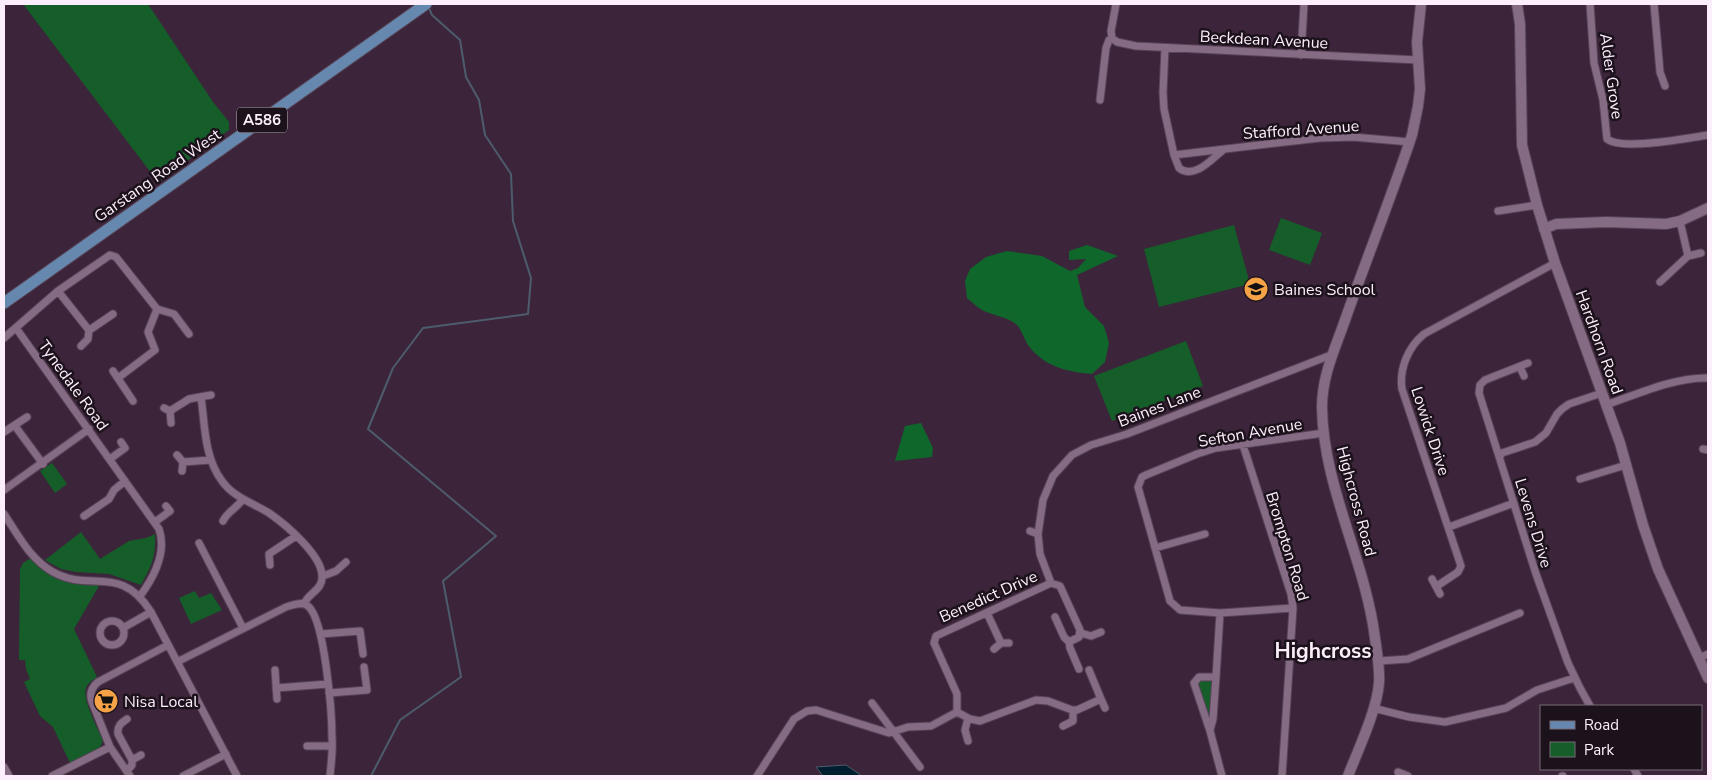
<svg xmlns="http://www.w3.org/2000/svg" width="1712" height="780" font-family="'Nunito Sans',sans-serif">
  <rect width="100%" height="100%" fill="#3c253a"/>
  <path fill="#155e2a" d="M 23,4 L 148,4 L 213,102 L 229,122 L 229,130 L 158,182 Z
    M 1281,218 L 1322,233 L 1310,265 L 1269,250 Z
    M 1234,225 L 1250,284 L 1159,307 L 1144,249 Z
    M 1186,341 L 1203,386 L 1112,421 L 1094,376 Z
    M 52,463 L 67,484 L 55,493 L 40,471 Z
    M 81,532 L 100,559 L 129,541 L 146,538 L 155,534 C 156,557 152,565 141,585 L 109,574 L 76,572 L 61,569 L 45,560 Z
    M 31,558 C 47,580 75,581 100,584 L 74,629 L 97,677 C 93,680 88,683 86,688 C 82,700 98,729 103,740 L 100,748 L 70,763 L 53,727 L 40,716 L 24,682 L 30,679 L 26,669 L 25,660 L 19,660 L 20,569 L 23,563 Z
    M 195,591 L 199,598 L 211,593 L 222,610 L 191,624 L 179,598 Z
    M 1216,677 L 1210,731 L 1196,680 Z"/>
  <path fill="#0f672b" d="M 1087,245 L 1118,256 L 1077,275 L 1085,307 L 1104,326 L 1109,343 L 1105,362 L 1092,374 C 1067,372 1043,366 1028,345 C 1024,339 1022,330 1017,325 C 1007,316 993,316 982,310 C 977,307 972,302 967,298 L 965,281 L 970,269 L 986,257 L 1007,251 L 1042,256 L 1070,271 L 1078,268 L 1086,259 L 1069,260 L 1069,251 Z
    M 921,423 L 933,448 L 932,457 L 895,461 L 905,426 Z"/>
  <path fill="#011e30" stroke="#4d5c6d" d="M 846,765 L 862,776 L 823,776 L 816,767 Z"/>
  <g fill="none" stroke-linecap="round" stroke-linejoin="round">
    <path stroke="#4d5c6d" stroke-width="2" d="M 371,776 L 400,720 L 461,677 L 443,581 L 496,536 L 368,429 L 393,368 L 423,328 L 528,314 L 531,278 L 513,221 L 511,174 L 485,135 L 479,100 L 466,77 L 460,40 L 432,15 L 429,8"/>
    <defs>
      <path id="street" d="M 1590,4 L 1594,63 L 1603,100 L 1607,139 C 1622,151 1689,138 1708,135
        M 1654,4 L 1660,72 L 1665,86
        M 1112,38 L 1117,42 L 1136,46 L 1418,60
        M 1112,38 L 1111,31 L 1116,4
        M 1165,48 L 1163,93 L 1164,109 L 1174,155 L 1320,138 L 1353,137 L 1410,142
        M 1301,55 L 1304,4
        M 1100,100 L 1106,48 L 1109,40 L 1112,38
        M 1174,155 L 1179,168 C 1194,180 1212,159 1223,150
        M 1498,211 L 1537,205
        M 1688,256 L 1701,253
        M 1660,282 L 1688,256 L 1680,221
        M 58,291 L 88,329 L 91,329 L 113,314
        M 157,309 L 174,314 L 189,334
        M 16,328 L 159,529 C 167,552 154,577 140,596
        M 4,338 L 58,291 L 110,255 L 116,257 L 157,309
        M 81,346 L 88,339 L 89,329
        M 1528,363 L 1485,380 L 1480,385 L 1479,393 L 1536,574 L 1568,663 L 1580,688 L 1590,706
        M 1520,367 L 1524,376
        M 113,371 L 133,401
        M 118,378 L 155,350 L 148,332 L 157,309
        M 201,397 C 205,425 204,457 222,481 C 233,497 253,503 269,513 C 285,524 322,555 322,576 C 323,590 308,593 304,604
        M 1606,405 C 1638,394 1675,377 1708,378
        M 164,408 L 170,411 L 189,399 L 211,395
        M 170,411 L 171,423
        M 15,426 L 43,464
        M 4,432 L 27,417
        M 1243,445 L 1291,594 L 1293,608 L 1282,776
        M 1703,449 L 1708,450
        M 177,455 L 183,462
        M 1500,456 L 1502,453 L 1535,442 L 1546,433 L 1557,414 L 1562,409 L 1569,404 L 1602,393
        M 110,459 L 125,448 L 121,442
        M 182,471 L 183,462 L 211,460
        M 1580,479 L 1626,465
        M 4,490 L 89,429
        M 4,514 C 18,535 30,559 53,572 C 91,593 120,563 151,612 L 237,776
        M 84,516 L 109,499 L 114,490 L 125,481
        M 223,521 C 228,511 235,510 243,499
        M 155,522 L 170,511 L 166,506
        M 1449,527 L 1514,503
        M 1030,531 L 1038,534
        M 199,543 L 243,628
        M 1155,548 L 1205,534
        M 270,565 L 269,554 L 296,536
        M 323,576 L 336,571 L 346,562
        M 1432,579 L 1440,594
        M 1051,583 L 1040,554 L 1038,534 L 1043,500 L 1053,476 L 1072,455 L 1091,445 L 1127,434 L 1331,355
        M 1437,586 L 1458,572 L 1461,566 L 1402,389 C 1399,369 1408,347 1424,334 L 1555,263
        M 1293,608 L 1220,613 L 1180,610 L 1170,601 L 1138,487 L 1142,477 L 1146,475 L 1197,454 L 1216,448 L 1324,433
        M 987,613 L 1001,643 L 1009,643
        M 1220,613 L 1216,677 L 1199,677 L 1194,683 L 1210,731 L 1222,776
        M 1055,617 L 1064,637 L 1069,642 L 1070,648 L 1079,669
        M100 633a12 12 0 1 1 24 0a12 12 0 1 1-24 0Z
        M 123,628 L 151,612
        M 1081,633 L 1091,636 L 1101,632
        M 321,634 L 360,631 L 363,654
        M 994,649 L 1001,643
        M 1699,658 L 1708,654
        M 1379,661 L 1408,659 L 1520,613
        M 177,662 L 286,607 C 293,605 302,601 308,606 C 325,620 332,714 332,738 C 333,750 331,764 330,776
        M 275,670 L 277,699
        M 276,688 L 328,684
        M 329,693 L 367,690 L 364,667
        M 1101,699 L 1105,708
        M 872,703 L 920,767
        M 1373,708 L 1409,717 L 1445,722 L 1506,708 L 1537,690 L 1574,678
        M 957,712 L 970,719 L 980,721 L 1036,700 L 1048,701 L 1072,710 L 1077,710 L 1101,699 L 1089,670
        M 968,718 L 965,730 L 968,741
        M 1063,726 L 1073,721 L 1073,710
        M 1210,730 L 1213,719 L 1216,677
        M 307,746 L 332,746
        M 132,760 L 141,755
        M 4,767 L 9,776
        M 1634,769 L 1638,776
        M 127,771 L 132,765 L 132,760 L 118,734 C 117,726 121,723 127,719
        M 1398,772 L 1408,776
        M 52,776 L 110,747
        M 130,776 L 110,747 L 92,702 C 89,694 92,687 98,682 L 168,645
        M 183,776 L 226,754
        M 757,776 L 794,719 L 807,711 L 816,710 L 889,733 L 908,727 L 931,726 L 957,712 L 957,694 L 934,643 L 936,636 L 1051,583 L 1060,586 L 1080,630 L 1079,637 L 1069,642
        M 1562,776 L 1563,776"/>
      <path id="secondary" d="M 1517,4 L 1520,24 L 1522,145 L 1537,205 L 1555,263 L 1620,443 L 1643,525 L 1658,569 L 1708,678
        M 1544,229 L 1556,224 L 1606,222 L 1666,224 L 1680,221 L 1708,208
        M 1348,776 C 1358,750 1377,710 1379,683 C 1380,668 1377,653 1375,638 C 1365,559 1323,487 1322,407 C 1322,377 1334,351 1344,323 C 1366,260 1391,198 1412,135 L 1418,106 L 1420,89 L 1417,42 L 1421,4"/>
      <path id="primary" d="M 4,303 L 426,4"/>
    </defs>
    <use href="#street" stroke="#574356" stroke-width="9"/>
    <use href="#secondary" stroke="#574356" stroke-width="12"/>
    <use href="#primary" stroke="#574356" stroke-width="13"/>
    <use href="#street" stroke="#866b84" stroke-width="7"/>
    <use href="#secondary" stroke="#866b84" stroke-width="10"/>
    <use href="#primary" stroke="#6688ae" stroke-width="11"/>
  </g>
  <defs>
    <symbol id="school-disc" viewBox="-11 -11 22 22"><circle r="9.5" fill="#f5a346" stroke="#1c121c"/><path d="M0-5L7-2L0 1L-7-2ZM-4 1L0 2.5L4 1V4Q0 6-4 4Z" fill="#111"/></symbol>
    <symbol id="supermarket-disc" viewBox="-11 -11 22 22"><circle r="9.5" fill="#f5a346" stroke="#1c121c"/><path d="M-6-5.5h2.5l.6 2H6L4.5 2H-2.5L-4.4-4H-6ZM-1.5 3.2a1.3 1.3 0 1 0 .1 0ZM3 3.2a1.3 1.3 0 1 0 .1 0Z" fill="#111"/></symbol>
  </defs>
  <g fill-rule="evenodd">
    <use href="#school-disc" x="1242" y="275" width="28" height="28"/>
    <use href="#supermarket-disc" x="92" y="687" width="28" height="28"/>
  </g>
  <g text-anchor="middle" stroke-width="5" stroke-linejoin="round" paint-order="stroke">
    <rect fill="#1c121c" stroke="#baacb9" stroke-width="1" x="237" y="107.5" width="50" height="25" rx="4"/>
    <g font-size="15" font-weight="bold" fill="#fdeefc">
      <text x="262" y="125">A586</text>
    </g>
    <g font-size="16" fill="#fdeefc" stroke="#1c121c">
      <text transform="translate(1264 39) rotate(3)" y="6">Beckdean Avenue</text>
      <text transform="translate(1612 76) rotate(82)" y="6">Alder Grove</text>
      <text transform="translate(1301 129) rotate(-4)" y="6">Stafford Avenue</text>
      <text transform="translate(157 175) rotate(-35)" y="6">Garstang Road West</text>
      <text transform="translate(1600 342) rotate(70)" y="6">Hardhorn Road</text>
      <text transform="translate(74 385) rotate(54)" y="6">Tynedale Road</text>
      <text transform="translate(1159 406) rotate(-21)" y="6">Baines Lane</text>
      <text transform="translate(1431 431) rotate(72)" y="6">Lowick Drive</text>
      <text transform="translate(1250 432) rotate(-10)" y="6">Sefton Avenue</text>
      <text transform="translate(1357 501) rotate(75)" y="6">Highcross Road</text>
      <text transform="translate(1534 523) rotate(73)" y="6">Levens Drive</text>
      <text transform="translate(1288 546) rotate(73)" y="6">Brompton Road</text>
      <text transform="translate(988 596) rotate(-24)" y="6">Benedict Drive</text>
    </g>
    <g font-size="16" fill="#fdeefc" stroke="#1c121c" text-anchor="start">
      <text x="1274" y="295">Baines School</text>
      <text x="124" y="707">Nisa Local</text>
    </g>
    <g font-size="21" font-weight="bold" fill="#fdeefc" stroke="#1c121c">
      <text x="1323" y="658">Highcross</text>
    </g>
  </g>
  <rect width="1712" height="780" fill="none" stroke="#fdeefc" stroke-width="10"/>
  <rect x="1540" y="705" width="162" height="65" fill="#1c121c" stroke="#766a76"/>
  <rect x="1550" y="721" width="25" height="8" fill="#6688ae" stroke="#766a76"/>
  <text x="1584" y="730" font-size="15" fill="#fdeefc">Road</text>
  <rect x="1550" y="742" width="25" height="15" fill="#155e2a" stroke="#766a76"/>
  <text x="1584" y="755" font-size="15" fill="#fdeefc">Park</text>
</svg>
